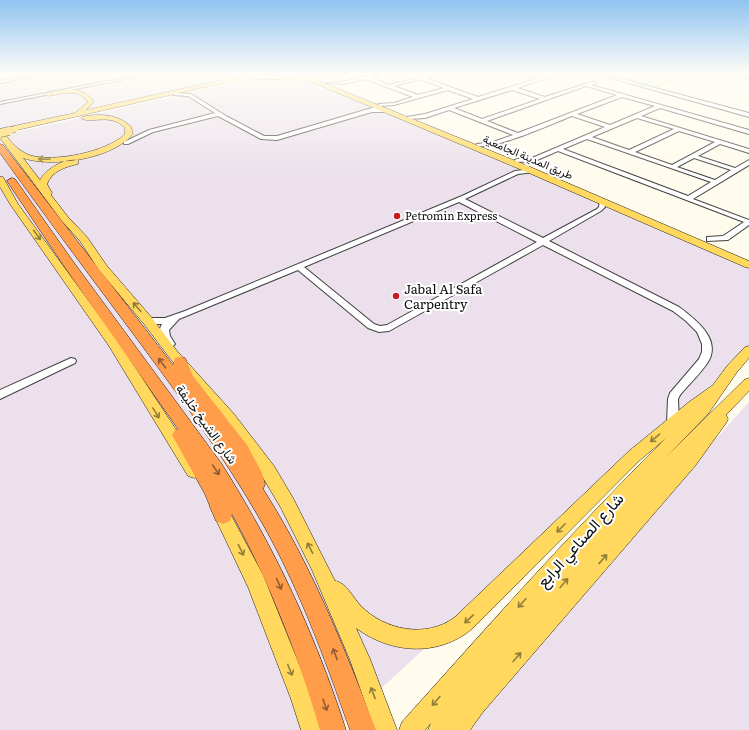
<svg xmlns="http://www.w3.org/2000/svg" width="749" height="730" font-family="Literata,Vazirmatn,serif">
  <rect width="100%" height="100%" fill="#fffbed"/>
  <path fill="#ebe0ec" d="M 0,74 L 259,74 L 173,91 L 0,129 Z
    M 270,74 L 295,74 L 749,264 L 749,350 L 336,730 L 0,730 L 0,136 Z
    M 749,402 L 749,730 L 463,730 L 678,481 Z"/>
  <path fill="#d1ecb3" d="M 605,74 L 695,74 L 658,88 Z"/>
  <path fill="#e3f3c6" d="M 609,74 L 640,74 L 653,77 L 639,82 Z"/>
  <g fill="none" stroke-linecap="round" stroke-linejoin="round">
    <defs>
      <path id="minor" d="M 39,74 L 47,74 L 0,83 L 0,81 Z
        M 144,74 L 151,74 L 0,104 L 0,102 Z
        M 209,74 L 214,74 L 233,79 C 226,82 216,79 209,74 Z
        M 374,74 L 380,74 L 370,77 L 389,85 L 432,74 L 438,74 L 425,78 L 478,97 L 536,79 L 520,74 L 541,78 L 553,74 L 559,74 L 517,88 L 545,97 L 594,81 L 596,83 L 591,85 L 749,130 L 749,134 L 660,108 L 641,116 L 749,149 L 749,153 L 720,144 L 698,156 L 735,168 L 749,160 L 749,165 L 693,199 L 749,220 L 749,225 L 728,240 L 707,241 L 707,237 L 723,236 L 744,222 L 558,151 L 535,161 L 515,162 L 515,160 L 517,159 L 532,158 L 605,127 L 572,116 C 556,122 488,153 476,145 L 477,144 L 493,142 L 513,135 L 449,110 L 425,118 L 410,119 L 407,117 L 425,114 L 473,99 L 448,90 L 394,105 L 380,106 L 378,104 L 394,103 L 413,97 L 365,79 L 343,84 L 326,83 L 343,82 ZM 420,79 L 444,88 L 418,95 L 394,86 ZM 586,86 L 617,95 L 518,133 L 487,121 ZM 512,90 L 540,99 L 482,119 L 454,108 ZM 622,97 L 655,106 L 610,125 L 577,114 ZM 637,118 L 674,129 L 629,150 L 592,137 ZM 679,131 L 715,142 L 672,165 L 635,152 ZM 587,139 L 711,182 L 688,196 L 563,149 ZM 694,158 L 731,170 L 715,180 L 677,167 Z
        M 597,74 L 603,74 L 749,113 L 749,117 Z
        M 728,74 L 749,77 L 749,79 L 728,75 Z
        M 175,93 L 191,94 L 226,116 L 264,136 L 277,136 L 372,108 L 384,108 L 387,110 L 384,112 L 372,112 L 277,140 L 261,139 L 218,116 L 153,132 L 128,144 L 124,144 L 124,142 L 149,130 L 215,113 L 188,96 L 173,95 Z
        M 532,169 L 535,171 L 534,172 L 518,174 L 465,199 L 543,238 L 597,209 L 599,207 L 600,200 L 604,200 L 605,207 L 601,211 L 549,241 L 679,307 C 695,319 722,339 708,362 C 701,373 689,384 680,395 L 678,399 L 679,423 L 677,426 L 673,427 L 669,426 L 667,423 L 668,399 L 670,393 L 699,359 L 702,352 L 702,344 L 697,332 L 686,321 L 673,311 L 543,245 L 389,331 L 379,332 L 368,328 L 298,270 L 179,319 L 169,330 L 170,336 L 175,344 L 173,346 L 167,346 C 162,339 157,332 162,324 L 148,324 L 143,321 L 148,318 L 165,318 L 185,311 L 462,196 L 515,171 ZM 459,202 L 537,242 L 387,325 L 380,326 L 374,324 L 304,267 Z
        M 71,358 L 75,359 L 76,361 L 75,363 L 0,399 L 0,390 Z"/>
      <path id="major" d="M 249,74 L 258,74 L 256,75 L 298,76 L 295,74 L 302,74 L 528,166 L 749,261 L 749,268 L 745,267 L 522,170 L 307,80 L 252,79 L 249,77 L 4,133 C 11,142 17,150 29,155 C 53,163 107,152 125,134 L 125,128 C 110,112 90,125 81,118 L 82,117 C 98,113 119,114 131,127 L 133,134 C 113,159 52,168 23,158 L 40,180 C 46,169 64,158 78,160 L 78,164 C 65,167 52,171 47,184 L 52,193 L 51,195 L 68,217 L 87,237 L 107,266 L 152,318 L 177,351 L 234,414 L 274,466 L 293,498 L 335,581 C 346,582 353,598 361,606 C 384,630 427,639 455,617 L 629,451 L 689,402 L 713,385 L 727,366 L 745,347 L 749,346 L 749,358 L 737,372 L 708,414 L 667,456 L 744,380 L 749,378 L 749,391 L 726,415 L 728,419 L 726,423 L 695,466 L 483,712 L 470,730 L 428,730 L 431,723 L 425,730 L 399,730 L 402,722 C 488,626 574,529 666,438 L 639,461 L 472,629 C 438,657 391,654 356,628 L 370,659 L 397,730 L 375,730 L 350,660 L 312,570 L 281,508 L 262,476 L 224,422 L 169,357 L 144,324 L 99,270 L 80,241 L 62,221 L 0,138 L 0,129 L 75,113 L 88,102 C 79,88 62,94 48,96 L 46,95 L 46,93 C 64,89 83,85 94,102 L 86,110 Z
        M 0,177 L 3,177 L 18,204 L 117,340 L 200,466 L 202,471 L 200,476 L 194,478 L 188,476 L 109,346 L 10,204 L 0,187 Z
        M 218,500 L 224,502 L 263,575 L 313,699 L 323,730 L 301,730 L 291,699 L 248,587 L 210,507 L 212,502 Z"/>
      <path id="highway" d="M 0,144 L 3,145 L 173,365 L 175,358 L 180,357 L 185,358 L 193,376 L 247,445 L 262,473 L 265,484 L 263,489 C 311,564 344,647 376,730 L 350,730 C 324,656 297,582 257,514 C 224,457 185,404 146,351 C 97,285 48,220 0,153 Z
        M 12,178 L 15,179 L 72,260 L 221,463 C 275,548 315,634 346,730 L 320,730 C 298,655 270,583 232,514 L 230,521 L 223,524 L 216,521 L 205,494 L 172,435 L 175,430 L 178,429 L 62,263 L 7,181 Z"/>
    </defs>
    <use href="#minor" stroke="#404040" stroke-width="2"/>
    <use href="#major" stroke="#1e1e1e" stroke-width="1"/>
    <use href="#highway" stroke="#1e1e1e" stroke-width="1"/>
    <use href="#minor" fill="#fff" fill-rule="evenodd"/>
    <use href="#major" fill="#ffd85d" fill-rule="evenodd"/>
    <use href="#highway" fill="#ff9d4b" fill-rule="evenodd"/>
    <defs>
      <path id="major-bridge-far1" d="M 5,132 L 15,129"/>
      <path id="major-bridge" d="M 0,133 L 9,131"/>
    </defs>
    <use href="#major-bridge-far1" stroke="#1e1e1e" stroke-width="7" stroke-linecap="butt"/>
    <use href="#major-bridge" stroke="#1e1e1e" stroke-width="9" stroke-linecap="butt"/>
    <use href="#major-bridge-far1" stroke="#ffd85d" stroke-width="6"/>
    <use href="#major-bridge" stroke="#ffd85d" stroke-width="8"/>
  </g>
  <defs><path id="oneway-shaft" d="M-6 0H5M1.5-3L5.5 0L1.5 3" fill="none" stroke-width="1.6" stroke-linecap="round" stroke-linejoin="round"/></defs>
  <g stroke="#927d39">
    <use href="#oneway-shaft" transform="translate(44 159) rotate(-178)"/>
    <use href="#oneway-shaft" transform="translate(37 235) rotate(54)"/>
    <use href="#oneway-shaft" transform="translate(137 307) rotate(-130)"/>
    <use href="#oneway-shaft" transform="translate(156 413) rotate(58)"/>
    <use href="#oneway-shaft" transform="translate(655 438) rotate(140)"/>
    <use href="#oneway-shaft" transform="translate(561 528) rotate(135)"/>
    <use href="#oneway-shaft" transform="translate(310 548) rotate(-117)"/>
    <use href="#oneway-shaft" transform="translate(241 550) rotate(64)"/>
    <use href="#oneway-shaft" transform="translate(603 559) rotate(-49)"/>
    <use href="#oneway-shaft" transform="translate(564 583) rotate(-49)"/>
    <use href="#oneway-shaft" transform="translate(522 603) rotate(132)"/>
    <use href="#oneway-shaft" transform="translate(469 619) rotate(137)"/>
    <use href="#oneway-shaft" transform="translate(517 657) rotate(-49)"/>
    <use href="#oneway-shaft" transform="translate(290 670) rotate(68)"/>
    <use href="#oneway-shaft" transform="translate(373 693) rotate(-111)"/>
    <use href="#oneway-shaft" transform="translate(436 701) rotate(131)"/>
  </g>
  <g stroke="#925c2f">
    <use href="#oneway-shaft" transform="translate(162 363) rotate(-127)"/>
    <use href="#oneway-shaft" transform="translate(216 470) rotate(56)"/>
    <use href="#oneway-shaft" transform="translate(279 584) rotate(66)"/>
    <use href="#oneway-shaft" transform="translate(335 654) rotate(-111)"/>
    <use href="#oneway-shaft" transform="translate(325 705) rotate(71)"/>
  </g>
  <linearGradient id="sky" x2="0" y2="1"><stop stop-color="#90c4f0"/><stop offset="0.42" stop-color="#fffdf7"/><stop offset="1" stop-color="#fffdf7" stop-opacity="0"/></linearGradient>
  <rect width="749" height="176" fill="url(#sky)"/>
  <g fill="#c71b23" stroke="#fff" stroke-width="1.5">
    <circle cx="397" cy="216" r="4"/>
    <circle cx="396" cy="296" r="4"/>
  </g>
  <g text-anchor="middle" stroke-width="4" stroke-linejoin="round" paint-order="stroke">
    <g font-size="11" fill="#0d0d0d" stroke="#fff">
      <text transform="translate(528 157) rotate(23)" y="4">طريق المدينة الجامعية</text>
    </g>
    <g font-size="11" fill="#0d0d0d" stroke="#fff" text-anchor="start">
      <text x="405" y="220">Petromin Express</text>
    </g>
    <g font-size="13" fill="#0d0d0d" stroke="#fff" text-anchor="start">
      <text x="404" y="294">Jabal Al Safa<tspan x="404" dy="15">Carpentry</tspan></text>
    </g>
    <g font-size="13" fill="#0d0d0d" stroke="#fff">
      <text transform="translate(207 424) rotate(54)" y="5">شارع الشيخ خليفة</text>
    </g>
    <g font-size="16" fill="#0d0d0d" stroke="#fff">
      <text transform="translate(580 540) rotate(-48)" y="6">شارع الصناعي الرابع</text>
    </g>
  </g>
</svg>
